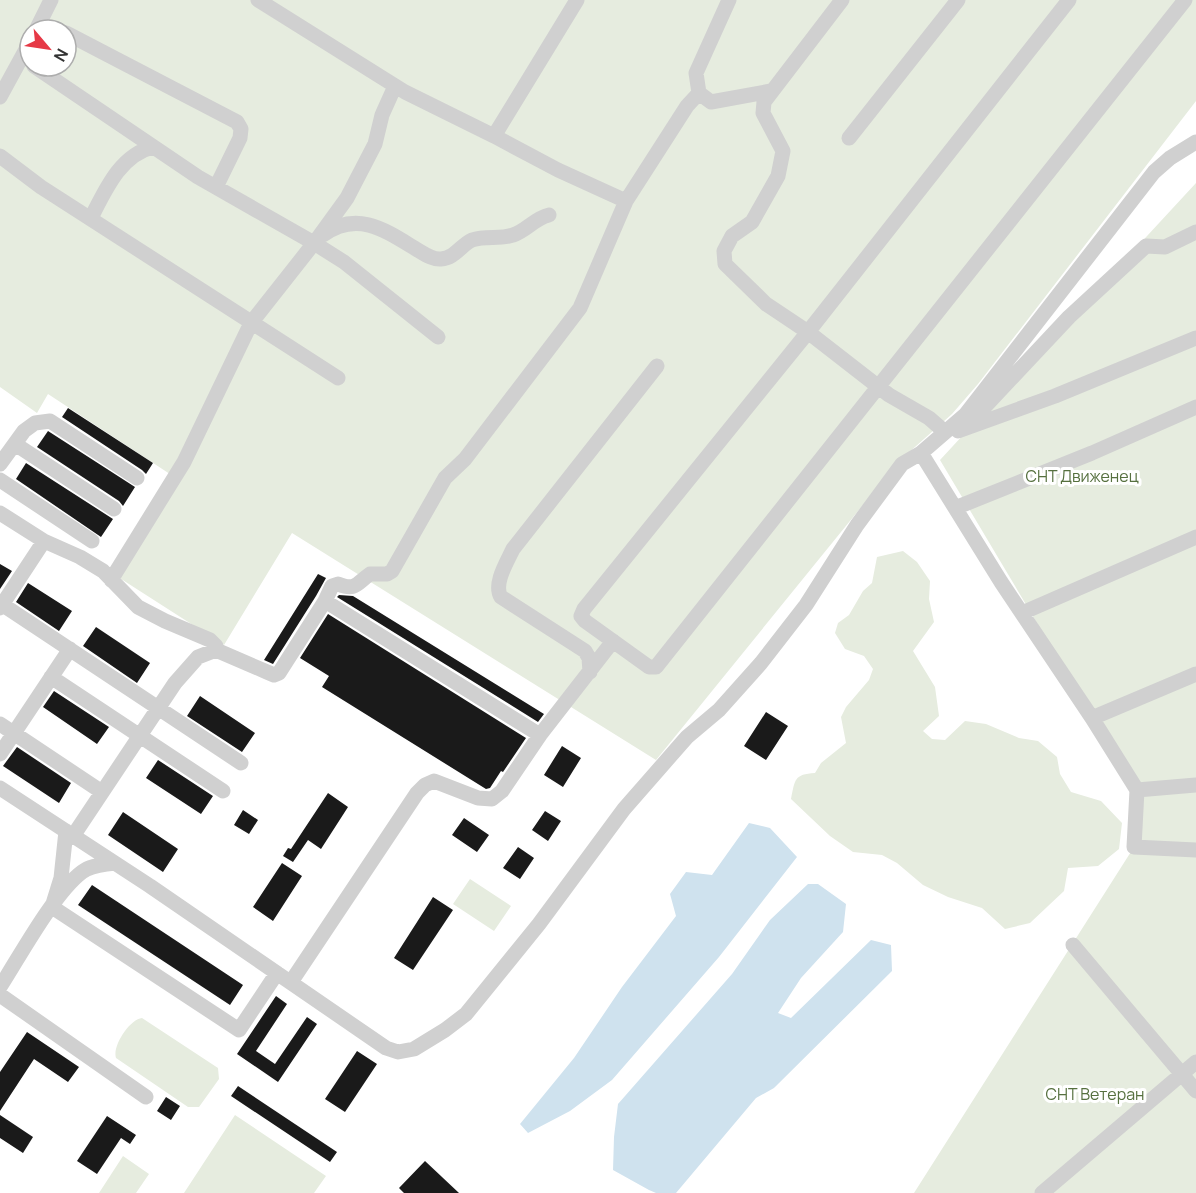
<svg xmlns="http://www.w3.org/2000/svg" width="1196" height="1193" font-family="Manrope,sans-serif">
  <rect width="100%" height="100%" fill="#fff"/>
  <path fill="#e6ecdf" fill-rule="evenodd" d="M 0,0 L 1196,0 L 1196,101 L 978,384 L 952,414 L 897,463 L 656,760 L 292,533 L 224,645 L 118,577 L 179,480 L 48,394 L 37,413 L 0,387 ZM 30,30 L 66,30 L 66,66 L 30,66 Z
    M 1196,183 L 1196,1193 L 914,1193 L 1134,847 L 1137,791 L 940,460 Z
    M 903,551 L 917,562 L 930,581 L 929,599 L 934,622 L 913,651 L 935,687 L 939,716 L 923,731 L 932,739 L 945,740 L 965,721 L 986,724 L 1019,738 L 1038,741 L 1057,757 L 1060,774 L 1071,792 L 1101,801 L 1122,823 L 1119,849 L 1098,866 L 1068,868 L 1064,891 L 1030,923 L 1005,929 L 982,908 L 948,897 L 923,885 L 897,863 L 882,855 L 853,852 L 830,836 L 791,799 C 795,780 794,774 815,773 L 821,763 L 846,743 L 841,717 L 846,707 L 869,680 L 873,669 L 864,656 L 845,649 L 835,633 L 838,623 L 849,615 L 863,591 L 872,583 L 877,557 Z
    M 470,879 L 511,906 L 494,931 L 453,904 Z
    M 142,1018 L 218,1068 L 219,1079 L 199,1107 L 188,1107 L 116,1058 C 112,1046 130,1019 142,1018 Z
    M 235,1115 L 326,1176 L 314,1193 L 184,1193 Z
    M 123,1156 L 149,1174 L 136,1193 L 99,1193 Z"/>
  <path fill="#cfe2ee" d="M 749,823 L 770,828 L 797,857 L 719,957 L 612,1080 L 570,1111 L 528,1133 L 520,1124 L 574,1058 L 622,987 L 676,916 L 670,894 L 686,872 L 712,875 Z
    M 808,884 L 818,884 L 846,904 L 843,932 L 801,978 L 778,1013 L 791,1018 L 871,940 L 891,945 L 892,971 L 774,1088 L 756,1098 L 676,1193 L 656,1193 L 649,1190 L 613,1170 L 614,1137 L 618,1104 L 732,974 L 770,920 Z"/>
  <path fill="#1a1a1a" d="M 68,408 L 153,463 L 146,474 L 142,470 L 62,417 Z
    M 48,431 L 135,487 L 123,506 L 119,501 L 37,447 Z
    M 26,463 L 113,519 L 101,537 L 16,479 Z
    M 0,564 L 12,571 L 0,589 Z
    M 318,574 L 326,578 L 316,596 L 273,664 L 264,660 Z
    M 28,583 L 72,611 L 59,631 L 16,602 Z
    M 339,595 L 353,596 L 544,714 L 538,722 L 337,597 Z
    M 328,614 L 526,738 L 503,772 L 501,771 L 490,788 L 486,789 L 322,687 L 329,676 L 300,658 Z
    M 96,627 L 150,663 L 137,683 L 83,646 Z
    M 54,691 L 109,727 L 97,744 L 43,707 Z
    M 200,696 L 255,733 L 242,752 L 187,716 Z
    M 766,712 L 788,726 L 766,760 L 744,746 Z
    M 562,746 L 581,758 L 563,787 L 544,775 Z
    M 17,747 L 71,783 L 59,803 L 3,766 Z
    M 158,760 L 213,796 L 201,814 L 146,778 Z
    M 328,793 L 348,807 L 321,849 L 308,840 L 293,862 L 283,856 L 288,848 L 291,849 Z
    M 243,810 L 258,820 L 249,834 L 234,825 Z
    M 545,811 L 561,821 L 548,841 L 532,830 Z
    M 123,812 L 178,849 L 163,872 L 108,835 Z
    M 464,818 L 489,835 L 477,852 L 452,835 Z
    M 518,847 L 534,858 L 520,879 L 503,868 Z
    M 282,863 L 302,876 L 273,921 L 253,907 Z
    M 92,885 L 243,985 L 230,1005 L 78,905 Z
    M 433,897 L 453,910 L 413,970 L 394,958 Z
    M 276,996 L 287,1004 L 256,1051 L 275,1064 L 307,1017 L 317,1024 L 278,1082 L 237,1054 Z
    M 27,1032 L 79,1067 L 68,1082 L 34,1059 L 0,1111 L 0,1072 Z
    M 357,1051 L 377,1064 L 345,1112 L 325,1099 Z
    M 238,1086 L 337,1152 L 330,1162 L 231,1096 Z
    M 166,1097 L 180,1106 L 171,1120 L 157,1111 Z
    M 0,1115 L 33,1137 L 23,1153 L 0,1138 Z
    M 107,1116 L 136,1135 L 130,1144 L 121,1138 L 97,1174 L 77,1161 Z
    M 425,1161 L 459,1193 L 404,1193 L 399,1188 Z"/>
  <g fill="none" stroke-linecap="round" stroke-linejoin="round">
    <path stroke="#d0d0d0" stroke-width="15" d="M 258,0 L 405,92 L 494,136 L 558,170 L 626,201
      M 729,0 L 696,73 L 699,93 L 711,102 L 771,91
      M 842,0 L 764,102 L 763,113 L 783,151 L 778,176 L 752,222 L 732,236 L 724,251 L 725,264 L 766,304 L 808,332 L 889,395 L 929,418 L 945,432
      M 1069,0 L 808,332 L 584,609 L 581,616 L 585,621 L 649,667 L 656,667 L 1185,0
      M 36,30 L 51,0
      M 66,33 L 237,122 L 241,129 L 240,138 L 216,187
      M 34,66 L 198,177 L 314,243 L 344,262 L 438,337
      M 0,97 L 30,42
      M 494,136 L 577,0
      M 849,138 L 958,0
      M 0,156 L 41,187 L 338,378
      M 91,218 C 105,191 120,155 153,147
      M 323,235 C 357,210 385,230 416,249 C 423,253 432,260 441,259 C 455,258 461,245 472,240 C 486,235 500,240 513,235 C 526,231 535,218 549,215
      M 977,415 L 1069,317 L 1146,246 L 1165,247 L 1196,232
      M 958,431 L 1055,396 L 1196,338
      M 15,444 L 114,509
      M 921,453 L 1001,582 L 1092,718 L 1137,790 L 1134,847 L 1196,850
      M 0,464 L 24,431 L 35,423 L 50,421 L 137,478
      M 0,480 L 92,541
      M 955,508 L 1092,453 L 1196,407
      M 0,513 L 44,541 L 80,557 L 103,571 L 138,607 L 165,621 L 210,640 L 216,646 L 216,650
      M 111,580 L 184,462 L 251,323 L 318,238 L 347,198 L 375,144 L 382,115 L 395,86
      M 325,601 L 332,586 L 338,584 C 356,591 356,584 370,574 L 387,574 L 392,571 L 445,478 L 465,459 L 580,308 L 626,201 L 687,106 L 699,93
      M 0,603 L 241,763
      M 0,608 L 44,541
      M 1022,613 L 1196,537
      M 590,672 L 589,658 L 585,651 L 501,597 C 493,584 507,562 513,549 L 657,366
      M 51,677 L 223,791
      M 1092,718 L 1196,674
      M 0,724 L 102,792
      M 0,754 L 70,649
      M 0,788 L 150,886 L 386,1048 L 398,1052 L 414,1049 L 445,1030 L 466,1014 L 539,924 L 624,809 L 687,737 L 719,710 L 761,663 L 806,605 L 857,525 L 902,464 L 921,453 L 965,415 L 1154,172 L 1170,158 L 1196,142
      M 1137,790 L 1196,785
      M 66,831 L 61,878 L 52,907 L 239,1030 L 277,973
      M 73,836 L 175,683 L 198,657 L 216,650 L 267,672 L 274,675 L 279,673 L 325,601 L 540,735
      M 1073,945 L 1196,1091
      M 291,982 L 417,793 L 425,785 L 434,781 L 478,798 L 492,799 L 502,791 L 540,735 L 613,641
      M 0,987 C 20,956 54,893 82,872 C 91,865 103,865 114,863
      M 0,995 L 146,1097
      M 1042,1193 L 1196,1062"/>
  </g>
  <g text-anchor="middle" stroke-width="6" stroke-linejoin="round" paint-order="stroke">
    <g font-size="16" fill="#56703f" stroke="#fff">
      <text x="1082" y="482">СНТ Движенец</text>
      <text x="1095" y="1100">СНТ Ветеран</text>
    </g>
  </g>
  <g transform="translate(48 48) rotate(119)"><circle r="28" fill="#ffffff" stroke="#adadad" stroke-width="1.5"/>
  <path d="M0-4.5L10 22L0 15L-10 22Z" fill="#e63946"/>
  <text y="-9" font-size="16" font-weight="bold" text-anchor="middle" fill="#333333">N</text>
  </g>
</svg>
